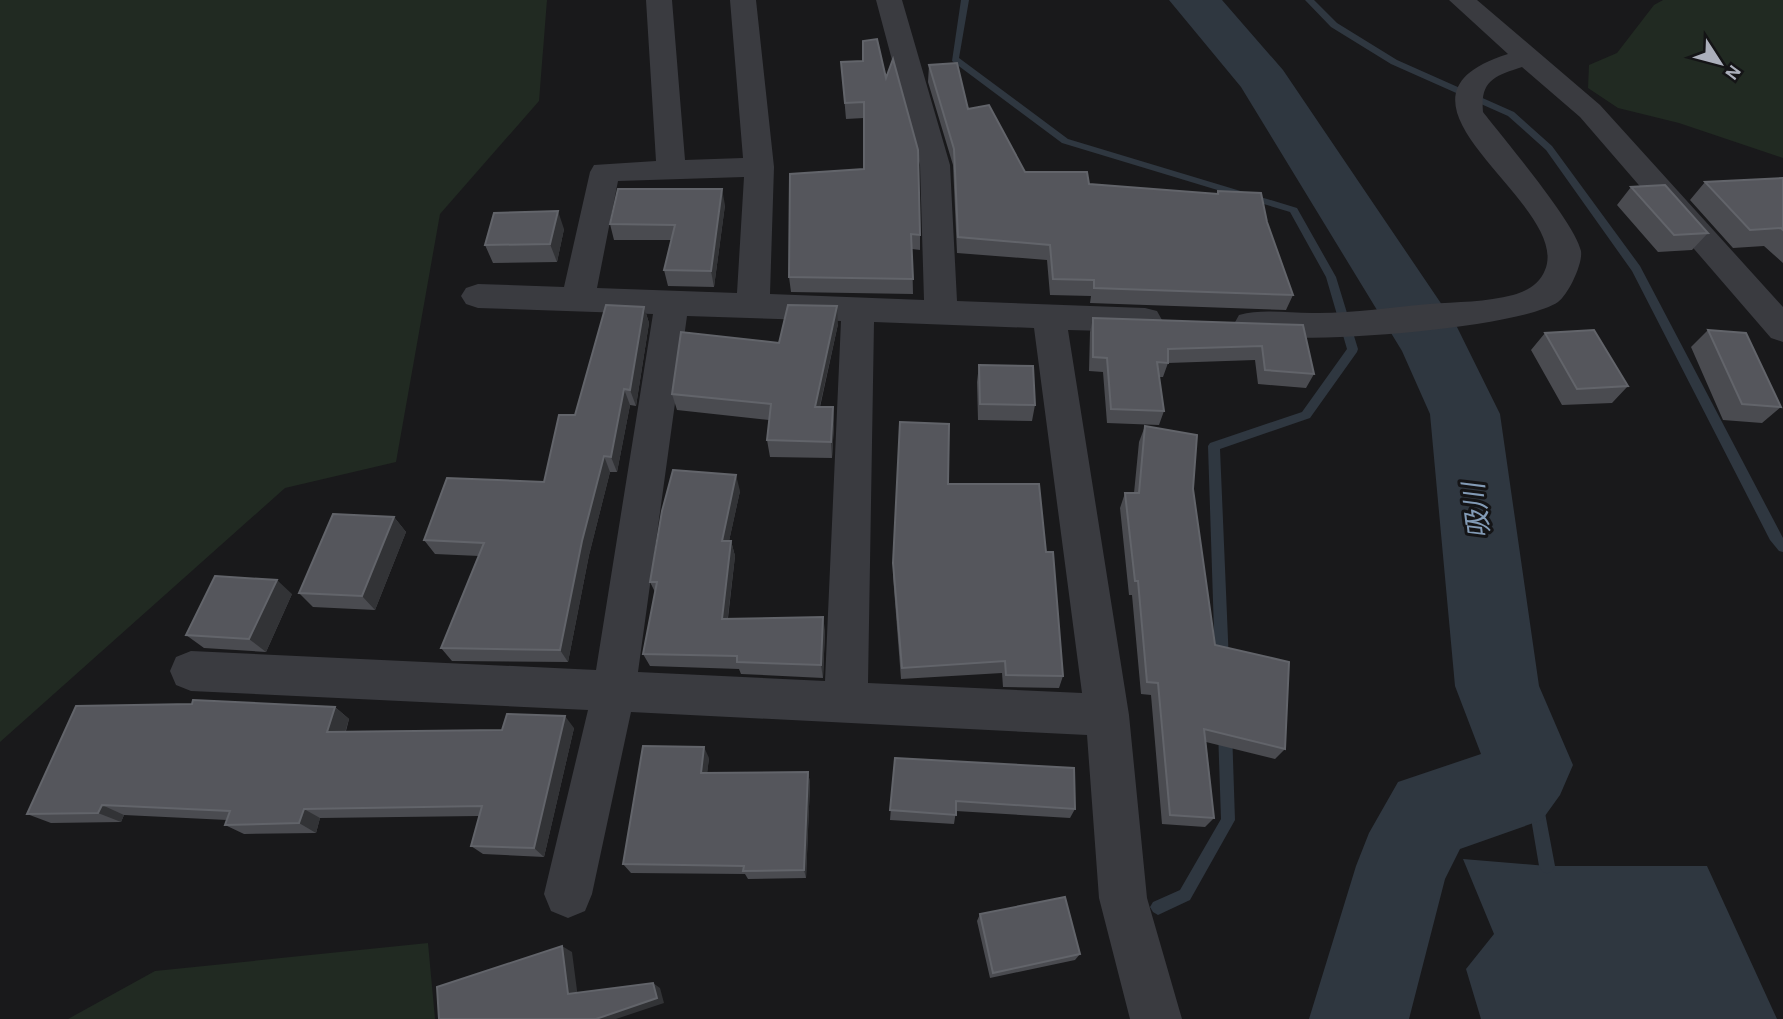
<svg xmlns="http://www.w3.org/2000/svg" width="1783" height="1019" font-family="'Alegreya Sans','Noto Sans JP',sans-serif">
  <rect width="100%" height="100%" fill="#19191b"/>
  <path fill="#212a22" d="M 0,0 L 547,0 L 539,101 L 440,214 L 396,462 L 285,488 L 0,742 Z
    M 1663,0 L 1783,0 L 1783,158 L 1679,123 L 1618,108 L 1588,88 L 1589,65 L 1617,53 L 1654,5 Z
    M 428,943 L 435,1019 L 68,1019 L 155,971 Z"/>
  <path fill="#2f3740" d="M 1463,859 L 1547,866 L 1707,866 L 1777,1019 L 1481,1019 L 1466,969 L 1494,934 Z"/>
  <g fill="none" stroke-linecap="round" stroke-linejoin="round">
    <path fill="#2f3740" fill-rule="evenodd" d="M 961,0 L 969,0 L 959,58 L 1068,139 L 1297,208 L 1336,277 L 1358,349 L 1357,352 L 1310,418 L 1220,449 L 1229,663 L 1227,667 L 1222,669 L 1217,667 L 1215,663 L 1208,446 L 1210,443 L 1302,412 L 1347,349 L 1326,277 L 1290,212 L 1062,143 L 952,61 Z
      M 1305,0 L 1314,0 L 1337,23 L 1397,60 L 1514,112 L 1552,146 L 1640,266 L 1783,538 L 1783,552 L 1779,551 L 1770,540 L 1632,271 L 1546,150 L 1508,116 L 1391,64 L 1331,27 Z
      M 1225,723 L 1230,725 L 1232,730 L 1235,820 L 1190,900 L 1158,915 L 1153,912 L 1150,907 L 1153,902 L 1180,890 L 1221,819 L 1218,730 L 1220,725 Z
      M 1529,758 L 1534,760 L 1536,765 L 1555,866 L 1552,871 L 1547,874 L 1542,871 L 1539,866 L 1522,765 L 1524,760 Z"/>
    <path fill="#2f3740" fill-rule="evenodd" d="M 1169,0 L 1222,0 L 1283,70 L 1457,327 L 1500,414 L 1539,686 L 1573,765 L 1560,795 L 1542,820 L 1460,849 L 1445,879 L 1409,1019 L 1309,1019 L 1356,866 L 1369,833 L 1398,782 L 1481,754 L 1455,686 L 1430,414 L 1402,351 L 1241,87 Z"/>
    <path fill="#3a3b40" fill-rule="evenodd" d="M 646,0 L 672,0 L 685,160 L 743,158 L 730,0 L 756,0 L 774,167 L 770,294 L 924,300 L 920,165 L 876,0 L 902,0 L 950,165 L 957,301 L 1145,308 L 1157,311 L 1162,320 L 1157,329 L 1145,332 L 1068,330 L 1129,715 L 1147,898 L 1182,1019 L 1130,1019 L 1099,898 L 1087,735 L 631,712 L 592,894 L 585,911 L 568,918 L 551,911 L 544,894 L 588,710 L 191,691 L 176,685 L 170,671 L 176,657 L 191,651 L 596,670 L 653,314 L 478,308 L 466,304 L 461,296 L 466,288 L 478,284 L 564,287 L 590,172 L 594,165 L 656,161 ZM 744,177 L 737,293 L 597,288 L 618,181 ZM 687,316 L 841,321 L 825,681 L 638,672 ZM 874,322 L 1034,328 L 1082,693 L 868,683 Z
      M 1449,0 L 1477,0 L 1600,105 L 1783,307 L 1783,342 L 1771,338 L 1580,117 L 1522,67 C 1495,76 1480,80 1483,112 C 1504,139 1575,223 1581,251 C 1583,264 1568,295 1558,302 C 1519,329 1285,347 1239,333 L 1234,324 L 1239,315 C 1264,308 1292,314 1318,313 C 1355,313 1392,307 1429,304 C 1456,302 1487,302 1513,295 C 1528,291 1540,283 1545,270 C 1573,203 1360,100 1508,54 Z"/>
  </g>
  <path fill="#4a4b50" d="M 863,61 L 920,235 L 920,250 L 912,249 L 913,294 L 791,292 L 789,277 L 864,169 L 864,118 L 846,119 L 841,62 Z
    M 929,65 L 1025,172 L 1089,184 L 1217,194 L 1218,191 L 1267,222 L 1293,295 L 1286,310 L 1090,303 L 1091,296 L 1050,295 L 1047,260 L 957,253 L 953,165 L 928,82 Z
    M 1783,178 L 1783,263 L 1764,246 L 1733,248 L 1690,200 L 1705,182 Z
    M 1631,187 L 1708,233 L 1692,250 L 1658,252 L 1617,205 Z
    M 725,205 L 714,287 L 668,286 L 664,270 L 671,240 L 614,240 L 610,224 Z
    M 564,229 L 557,262 L 493,263 L 485,245 Z
    M 644,307 L 649,323 L 636,406 L 630,405 L 617,472 L 610,472 L 589,555 L 568,662 L 452,661 L 441,648 L 479,556 L 435,554 L 424,540 L 544,482 Z
    M 1093,318 L 1303,325 L 1314,374 L 1306,388 L 1258,384 L 1255,360 L 1168,363 L 1163,377 L 1159,377 L 1164,411 L 1159,425 L 1107,423 L 1103,372 L 1089,371 L 1090,332 Z
    M 838,324 L 820,407 L 833,407 L 834,423 L 832,458 L 770,457 L 767,440 L 769,420 L 677,410 L 672,394 L 779,343 Z
    M 1708,330 L 1781,407 L 1762,423 L 1723,420 L 1691,347 Z
    M 1545,333 L 1628,386 L 1612,403 L 1562,405 L 1531,350 Z
    M 979,365 L 1035,405 L 1032,421 L 978,420 L 977,382 Z
    M 1145,426 L 1193,489 L 1215,645 L 1285,749 L 1275,759 L 1206,742 L 1214,818 L 1205,827 L 1162,824 L 1151,695 L 1141,694 L 1132,595 L 1129,595 L 1120,508 L 1125,493 L 1134,493 L 1139,442 Z
    M 948,484 L 1046,552 L 1063,676 L 1059,688 L 1003,687 L 1002,673 L 901,679 L 893,576 L 893,563 Z
    M 740,491 L 729,541 L 731,541 L 735,556 L 728,618 L 825,630 L 823,678 L 741,674 L 739,669 L 650,666 L 643,654 L 655,592 L 650,582 Z
    M 394,517 L 406,532 L 375,610 L 313,607 L 299,593 Z
    M 292,594 L 266,652 L 204,648 L 186,635 Z
    M 335,707 L 349,719 L 346,731 L 502,730 L 574,728 L 544,857 L 483,854 L 471,846 L 479,816 L 320,818 L 316,833 L 244,834 L 225,825 L 227,820 L 124,815 L 121,822 L 51,823 L 27,814 Z
    M 709,758 L 707,773 L 808,772 L 810,783 L 806,878 L 748,879 L 745,874 L 631,873 L 623,864 Z
    M 895,758 L 1075,809 L 1070,818 L 956,811 L 954,824 L 890,820 Z
    M 980,914 L 1080,954 L 1075,960 L 990,978 L 977,921 Z"/>
  <path fill="#323336" d="M 722,189 L 725,205 L 714,287 L 711,271 Z
    M 558,211 L 564,229 L 557,262 L 550,244 Z
    M 837,306 L 838,324 L 816,423 L 815,407 Z
    M 644,307 L 649,323 L 636,406 L 630,390 Z
    M 624,389 L 630,405 L 617,472 L 611,457 Z
    M 833,407 L 834,423 L 832,458 L 831,442 Z
    M 604,456 L 610,472 L 589,555 L 568,662 L 560,650 L 582,541 Z
    M 736,475 L 740,491 L 726,555 L 722,541 Z
    M 394,517 L 406,532 L 375,610 L 362,596 Z
    M 731,541 L 735,556 L 726,632 L 722,619 Z
    M 277,580 L 292,594 L 266,652 L 249,639 Z
    M 823,617 L 825,630 L 823,678 L 821,665 Z
    M 335,707 L 349,719 L 342,743 L 327,732 Z
    M 565,716 L 574,728 L 544,857 L 534,848 Z
    M 704,747 L 709,758 L 706,783 L 701,773 Z
    M 808,772 L 810,783 L 806,878 L 804,870 Z
    M 102,805 L 124,815 L 121,822 L 98,813 Z
    M 304,809 L 320,818 L 316,833 L 299,823 Z
    M 562,946 L 572,952 L 578,998 L 568,994 Z
    M 653,983 L 660,988 L 664,1003 L 616,1019 L 596,1019 Z"/>
  <path fill="#55565c" stroke="#62646a" stroke-width="2" d="M 877,39 L 886,78 L 893,59 L 918,150 L 920,235 L 911,234 L 913,279 L 789,277 L 790,174 L 864,169 L 864,102 L 845,103 L 841,62 L 863,61 L 863,41 Z
    M 957,63 L 968,109 L 989,105 L 1025,172 L 1087,172 L 1089,184 L 1218,194 L 1218,191 L 1261,193 L 1267,222 L 1293,295 L 1094,288 L 1094,280 L 1053,279 L 1050,245 L 958,237 L 954,149 L 929,65 Z
    M 1783,178 L 1783,230 L 1781,228 L 1750,230 L 1705,182 Z
    M 1665,185 L 1708,233 L 1674,235 L 1631,187 Z
    M 618,189 L 722,189 L 711,271 L 664,270 L 675,225 L 610,224 Z
    M 558,211 L 550,244 L 485,245 L 494,213 Z
    M 606,305 L 644,307 L 630,390 L 624,389 L 611,457 L 604,456 L 582,541 L 560,650 L 441,648 L 484,543 L 424,540 L 447,478 L 544,482 L 559,415 L 575,415 Z
    M 788,305 L 837,306 L 815,407 L 833,407 L 831,442 L 767,440 L 771,404 L 672,394 L 681,332 L 779,343 Z
    M 1093,318 L 1303,325 L 1314,374 L 1265,370 L 1262,346 L 1168,349 L 1168,363 L 1157,362 L 1164,411 L 1111,409 L 1107,358 L 1093,357 Z
    M 1594,330 L 1628,386 L 1577,389 L 1545,333 Z
    M 1708,330 L 1746,333 L 1781,407 L 1742,404 Z
    M 979,365 L 1033,366 L 1035,405 L 980,404 Z
    M 900,422 L 949,424 L 948,484 L 1039,484 L 1046,552 L 1053,552 L 1063,676 L 1006,675 L 1005,661 L 902,668 L 893,563 Z
    M 1145,426 L 1197,435 L 1193,489 L 1215,645 L 1289,662 L 1285,749 L 1204,729 L 1214,818 L 1170,815 L 1158,683 L 1147,682 L 1138,581 L 1135,581 L 1125,493 L 1139,493 Z
    M 673,470 L 736,475 L 722,541 L 731,541 L 722,619 L 823,617 L 821,665 L 737,662 L 737,656 L 643,654 L 657,582 L 650,582 L 662,511 Z
    M 333,514 L 394,517 L 362,596 L 299,593 Z
    M 215,576 L 277,580 L 249,639 L 186,635 Z
    M 193,700 L 335,707 L 327,732 L 502,730 L 507,714 L 565,716 L 534,848 L 471,846 L 482,806 L 304,809 L 299,823 L 225,825 L 230,811 L 102,805 L 98,813 L 27,814 L 76,706 L 192,704 Z
    M 643,746 L 704,747 L 701,773 L 808,772 L 804,870 L 743,871 L 744,866 L 623,864 Z
    M 895,758 L 1074,768 L 1075,809 L 956,801 L 956,815 L 890,810 Z
    M 1065,897 L 1080,954 L 993,973 L 980,914 Z
    M 562,946 L 568,994 L 653,983 L 657,998 L 596,1019 L 439,1019 L 437,987 Z"/>
  <g text-anchor="middle" stroke-width="6" stroke-linejoin="round" paint-order="stroke">
    <g font-size="28" font-style="italic" fill="#839bb6" stroke="#141416">
      <text transform="translate(1476 511) rotate(-97)" y="10">吸川</text>
    </g>
  </g>
  <g transform="translate(1720 63) rotate(126)" stroke="#141416" stroke-width="5" paint-order="stroke">
  <path d="M0-5L12 26L0 18L-12 26Z" fill="#abafbb"/>
  <text y="-10" font-size="19" font-weight="bold" text-anchor="middle" fill="#abafbb">N</text>
  </g>
</svg>
